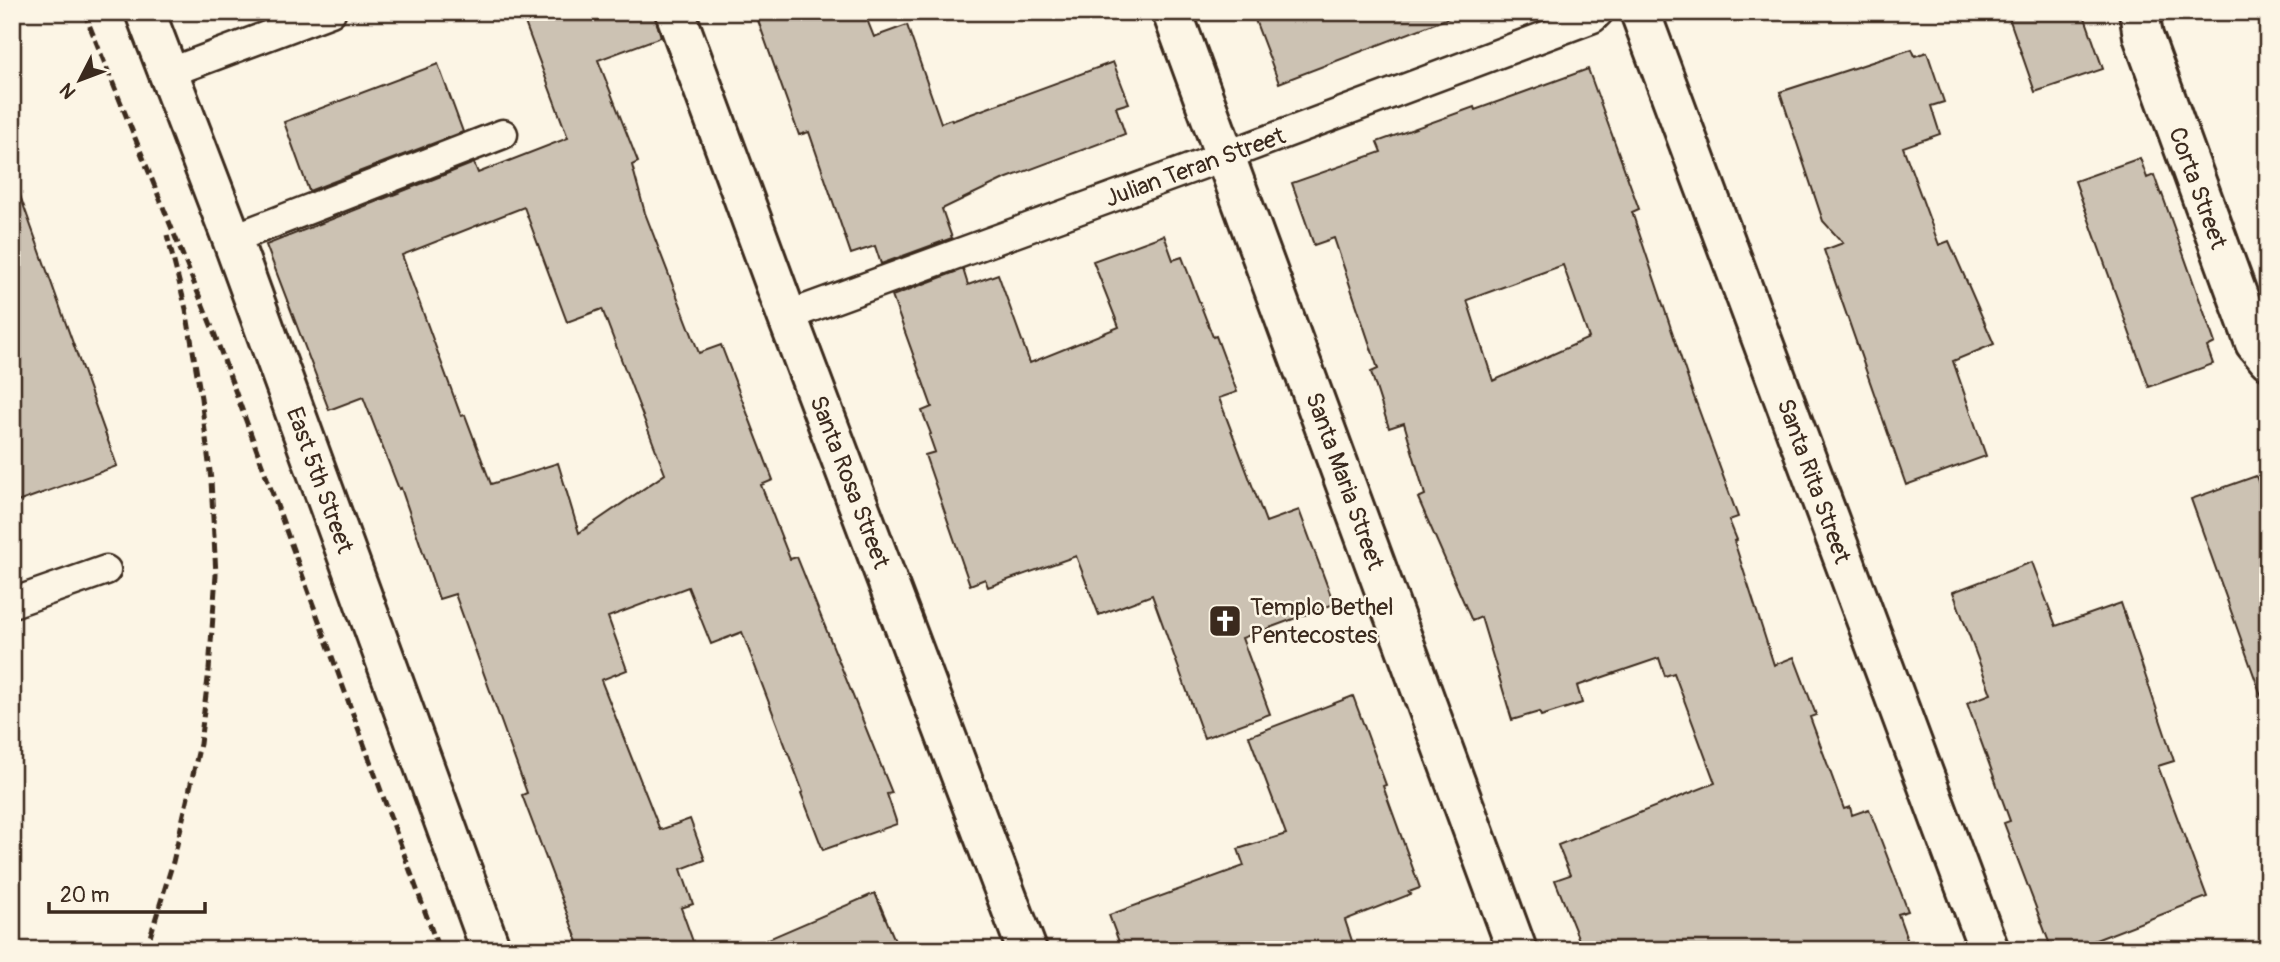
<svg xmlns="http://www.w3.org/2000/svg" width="2280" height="962" font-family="Pangolin,sans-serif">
  <rect width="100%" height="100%" fill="#fcf5e5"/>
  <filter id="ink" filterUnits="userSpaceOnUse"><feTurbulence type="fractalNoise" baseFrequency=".0143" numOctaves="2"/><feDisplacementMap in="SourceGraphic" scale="14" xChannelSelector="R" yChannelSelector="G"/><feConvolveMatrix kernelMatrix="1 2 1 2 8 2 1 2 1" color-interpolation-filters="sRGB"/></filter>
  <g filter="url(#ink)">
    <path fill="#ccc2b3" stroke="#3b2a1e" stroke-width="2" fill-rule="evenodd" d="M 521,12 L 654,12 L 661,37 L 598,60 L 638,162 L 632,165 L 645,213 L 699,353 L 721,345 L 773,480 L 761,485 L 790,559 L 797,557 L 892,793 L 887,794 L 897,824 L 823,850 L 801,793 L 803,792 L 742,632 L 711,644 L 688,587 L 608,617 L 627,670 L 601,680 L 660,830 L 690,819 L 705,860 L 681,869 L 693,904 L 681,908 L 696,950 L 581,950 L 522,795 L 527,793 L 455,594 L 439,599 L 401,488 L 399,489 L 363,397 L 329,410 L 266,245 L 474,163 L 478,173 L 568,138 ZM 524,207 L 567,322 L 602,309 L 665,474 L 579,533 L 558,463 L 491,484 L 465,415 L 461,416 L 402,255 Z
      M 755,12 L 864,12 L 874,37 L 907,25 L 941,123 L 951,119 L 952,121 L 1113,62 L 1129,103 L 1116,107 L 1125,134 L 1002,180 L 942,209 L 952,238 L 881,264 L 875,246 L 851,254 L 809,132 L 799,135 Z
      M 1252,12 L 1453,12 L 1454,16 L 1279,83 Z
      M 2007,12 L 2083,12 L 2103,69 L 2035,92 Z
      M 1912,49 L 1915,56 L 1927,52 L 1944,102 L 1931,106 L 1940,134 L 1903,147 L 1939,245 L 1949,241 L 1994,344 L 1953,361 L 1986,456 L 1906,485 L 1824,250 L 1843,243 L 1823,221 L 1780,92 Z
      M 438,64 L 463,132 L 309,191 L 284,122 Z
      M 1588,69 L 1639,209 L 1632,212 L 1693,394 L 1738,517 L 1729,520 L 1737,540 L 1734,541 L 1774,665 L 1794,657 L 1816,715 L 1810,717 L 1844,809 L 1850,807 L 1852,815 L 1869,809 L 1908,911 L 1898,914 L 1911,950 L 1583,950 L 1555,880 L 1570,875 L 1558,845 L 1715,783 L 1674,673 L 1665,676 L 1659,658 L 1577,686 L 1582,703 L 1541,716 L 1539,712 L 1512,720 L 1481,617 L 1472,621 L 1418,498 L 1425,495 L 1404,423 L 1389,428 L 1371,372 L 1378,369 L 1334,238 L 1314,245 L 1292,183 L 1381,152 L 1377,142 L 1474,107 L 1475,110 ZM 1563,265 L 1589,338 L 1493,381 L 1467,300 Z
      M 2140,158 L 2147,178 L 2154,175 L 2161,195 L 2162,194 L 2215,343 L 2207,347 L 2213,364 L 2149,387 L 2075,181 Z
      M 18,190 L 117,466 L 12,504 L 12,191 Z
      M 1164,235 L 1173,260 L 1182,257 L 1213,337 L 1216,336 L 1237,392 L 1219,398 L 1266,522 L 1299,510 L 1334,604 L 1242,638 L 1270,714 L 1204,738 L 1152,595 L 1099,615 L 1076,556 L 988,587 L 985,579 L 970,585 L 925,455 L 935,452 L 929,435 L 931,434 L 922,411 L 932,407 L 892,296 L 963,269 L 968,285 L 998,274 L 1030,363 L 1119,327 L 1093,261 Z
      M 2256,476 L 2268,508 L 2268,697 L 2262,698 L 2191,499 Z
      M 2032,562 L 2056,626 L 2121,603 L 2174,761 L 2158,766 L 2207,897 L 2070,950 L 2052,950 L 2004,823 L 2010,821 L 1967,703 L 1991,694 L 1953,592 Z
      M 1353,696 L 1386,785 L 1383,786 L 1420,888 L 1409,892 L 1411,894 L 1345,920 L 1355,950 L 1122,950 L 1109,915 L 1244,866 L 1238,849 L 1286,834 L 1249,736 Z
      M 875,893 L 899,950 L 743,950 Z"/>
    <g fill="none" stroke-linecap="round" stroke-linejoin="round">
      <defs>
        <path id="service" d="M 168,73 L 331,12
          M 232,239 L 503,134
          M 787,316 L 1225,156 L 1593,18 L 1599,12
          M 12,603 L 106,570"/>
        <path id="minor" d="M 675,12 L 787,316 L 1027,950
          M 1172,12 L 1517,950
          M 1640,12 L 1989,950
          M 2139,12 L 2143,36 L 2255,343 L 2268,359"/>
        <path id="tertiary" d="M 145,12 L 232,239 L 491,950"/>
      </defs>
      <use href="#service" stroke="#3b2a1e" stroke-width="33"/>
      <use href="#minor" stroke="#3b2a1e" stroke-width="44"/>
      <use href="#tertiary" stroke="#3b2a1e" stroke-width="44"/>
      <use href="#service" stroke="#fcf5e5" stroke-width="28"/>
      <use href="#minor" stroke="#fcf5e5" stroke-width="38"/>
      <use href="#tertiary" stroke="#fcf5e5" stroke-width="38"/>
      <path stroke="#3b2a1e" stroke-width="5" stroke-dasharray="10 5" stroke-linecap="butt" d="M 84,12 L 213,330 L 439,950
        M 146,950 L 173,862 L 200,744 L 209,670 L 216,575 L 211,480 L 201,398 L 186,309 L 167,235"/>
    </g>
  </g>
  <defs>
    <symbol id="church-square" viewBox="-11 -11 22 22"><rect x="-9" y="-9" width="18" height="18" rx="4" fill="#3b2a1e" stroke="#fcf5e5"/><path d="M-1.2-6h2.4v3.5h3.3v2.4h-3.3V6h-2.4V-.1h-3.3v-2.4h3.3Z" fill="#fff"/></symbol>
  </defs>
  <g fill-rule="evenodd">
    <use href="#church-square" x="1206" y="602" width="38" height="38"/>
  </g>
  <g text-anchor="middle" stroke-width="5" stroke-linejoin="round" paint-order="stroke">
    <g font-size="24" fill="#3b2a1e" stroke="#fcf5e5">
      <text transform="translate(1195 167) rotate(-20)" y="8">Julian Teran Street</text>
      <text transform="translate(2198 188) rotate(70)" y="8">Corta Street</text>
      <text transform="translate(320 480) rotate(70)" y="8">East 5th Street</text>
      <text transform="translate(1345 481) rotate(70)" y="8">Santa Maria Street</text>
      <text transform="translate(1814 481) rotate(70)" y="8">Santa Rita Street</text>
      <text transform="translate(850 482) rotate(69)" y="8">Santa Rosa Street</text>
    </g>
    <g font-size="24" fill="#3b2a1e" stroke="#fcf5e5" text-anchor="start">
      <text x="1250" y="615">Templo Bethel<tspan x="1250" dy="28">Pentecostes</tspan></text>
    </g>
  </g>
  <rect width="2280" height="962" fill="none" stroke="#fcf5e5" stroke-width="42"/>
  <rect x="21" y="21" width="2238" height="920" fill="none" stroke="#3b2a1e" stroke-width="2.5" filter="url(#ink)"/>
  <g transform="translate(80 80) rotate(228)" stroke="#fcf5e5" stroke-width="5" paint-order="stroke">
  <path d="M0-5L12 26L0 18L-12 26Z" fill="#3b2a1e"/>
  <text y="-10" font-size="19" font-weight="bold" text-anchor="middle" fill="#3b2a1e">N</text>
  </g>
  <path d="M49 902v10h156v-10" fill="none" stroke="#3b2a1e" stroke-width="3.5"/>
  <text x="60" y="902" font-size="21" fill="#3b2a1e" stroke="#fcf5e5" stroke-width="5" paint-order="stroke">20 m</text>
</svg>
